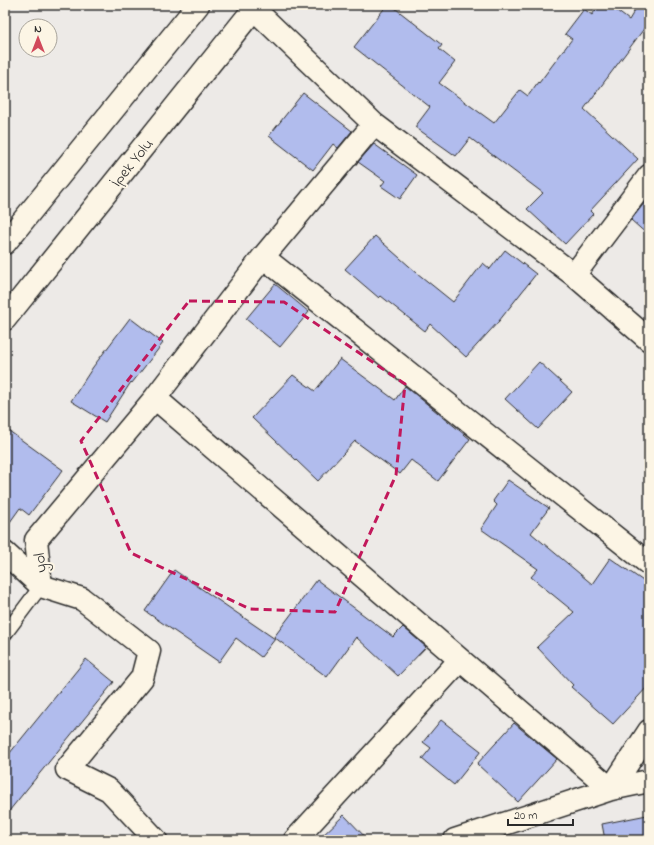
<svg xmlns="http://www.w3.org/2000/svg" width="654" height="845" font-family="'Indie Flower',sans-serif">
  <rect width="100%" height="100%" fill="#edeae7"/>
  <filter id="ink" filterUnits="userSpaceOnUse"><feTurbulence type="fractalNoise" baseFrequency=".025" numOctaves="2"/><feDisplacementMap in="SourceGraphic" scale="8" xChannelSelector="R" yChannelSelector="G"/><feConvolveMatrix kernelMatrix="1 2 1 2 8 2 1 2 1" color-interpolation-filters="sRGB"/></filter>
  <g filter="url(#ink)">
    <path fill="#b1bced" stroke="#2b2b2b" d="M 387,5 L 391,5 L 442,45 L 439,49 L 455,62 L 439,83 L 494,123 L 520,90 L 528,96 L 538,82 L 539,83 L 572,39 L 565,34 L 584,9 L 592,15 L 599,5 L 609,5 L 629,20 L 638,5 L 649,5 L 649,22 L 584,109 L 638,159 L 590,211 L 593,214 L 565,244 L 527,209 L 543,193 L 470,138 L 456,156 L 415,127 L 430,107 L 354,47 Z
      M 303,93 L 352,131 L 338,148 L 333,144 L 313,170 L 269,136 Z
      M 374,144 L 417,175 L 400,199 L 381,186 L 385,181 L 358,162 Z
      M 649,197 L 649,236 L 631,220 Z
      M 375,236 L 417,273 L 453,302 L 483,263 L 490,269 L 505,250 L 536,274 L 499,321 L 466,357 L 430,324 L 425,331 L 381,296 L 379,298 L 345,269 Z
      M 275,284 L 309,312 L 280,347 L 246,319 Z
      M 130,318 L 163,343 L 132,383 L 131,382 L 105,422 L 71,401 L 93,367 Z
      M 340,359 L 395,400 L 405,386 L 470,439 L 438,481 L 411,460 L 400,474 L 355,441 L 318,481 L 252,418 L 293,375 L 315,391 Z
      M 539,362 L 572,392 L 538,429 L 505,399 Z
      M 5,428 L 63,470 L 29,515 L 20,508 L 5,529 Z
      M 508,480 L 549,508 L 531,533 L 592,584 L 610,558 L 649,585 L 649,685 L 613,724 L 571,687 L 573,685 L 537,647 L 574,612 L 531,577 L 538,569 L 481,529 L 497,505 L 493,501 Z
      M 174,570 L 275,639 L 261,657 L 236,638 L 219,662 L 145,611 Z
      M 317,580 L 393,637 L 403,627 L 426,647 L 398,676 L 356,637 L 327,677 L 274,637 Z
      M 86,659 L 114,682 L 5,816 L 5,759 Z
      M 441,720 L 481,751 L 454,785 L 422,759 L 431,748 L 423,742 Z
      M 514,723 L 557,759 L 518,802 L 477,764 Z
      M 344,815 L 368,840 L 318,840 Z
      M 647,815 L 649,840 L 605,840 L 602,824 Z"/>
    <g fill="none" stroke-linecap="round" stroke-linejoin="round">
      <defs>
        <path id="lane" d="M 5,634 L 41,586"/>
        <path id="street" d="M 254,9 L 374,124 L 574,275 L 649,340
          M 263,257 L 649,564
          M 574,275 L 649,176
          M 155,398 L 611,789 L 649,731
          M 5,553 L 41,586 L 82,599 L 149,651 L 142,678 L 67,769 L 109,790 L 156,840
          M 41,586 L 36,540 L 155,398 L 263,257 L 374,124
          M 295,840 L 460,660
          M 455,840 L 611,789 L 649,781"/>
        <path id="highway" d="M 5,243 L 198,5
          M 5,319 L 257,5"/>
      </defs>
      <use href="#lane" stroke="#2b2b2b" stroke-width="16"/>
      <use href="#street" stroke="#2b2b2b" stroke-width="25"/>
      <use href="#highway" stroke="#2b2b2b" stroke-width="25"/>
      <use href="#lane" stroke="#fcf5e5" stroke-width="13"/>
      <use href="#street" stroke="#fcf5e5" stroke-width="22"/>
      <use href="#highway" stroke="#fcf5e5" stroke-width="22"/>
    </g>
  </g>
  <path fill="none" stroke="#c2185b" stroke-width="3" stroke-dasharray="8 5" stroke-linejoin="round" d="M 189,301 L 284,302 L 405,384 L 396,475 L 335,612 L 250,609 L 131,553 L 81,441 Z"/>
  <g text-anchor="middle" stroke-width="4" stroke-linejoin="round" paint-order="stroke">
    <g font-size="16" fill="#2b2b2b" stroke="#fcf5e5">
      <text transform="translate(131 162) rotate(-51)" y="6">İpek Yolu</text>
      <text transform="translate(39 563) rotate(-96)" y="6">yol</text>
    </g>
  </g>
  <rect width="654" height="845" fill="none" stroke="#fcf5e5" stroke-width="20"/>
  <rect x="10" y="10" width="634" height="825" fill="none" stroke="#2b2b2b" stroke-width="1.5" filter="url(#ink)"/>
  <g transform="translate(38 38)"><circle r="19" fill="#fcf5e5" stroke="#a8a49b"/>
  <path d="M0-3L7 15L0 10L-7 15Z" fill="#d1495b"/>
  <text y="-6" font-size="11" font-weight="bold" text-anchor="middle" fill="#2b2b2b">N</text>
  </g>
  <path d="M508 819v6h65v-6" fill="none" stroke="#2b2b2b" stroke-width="2"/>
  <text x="514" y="819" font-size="12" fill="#2b2b2b" stroke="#fcf5e5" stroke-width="3" paint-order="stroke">20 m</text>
</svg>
